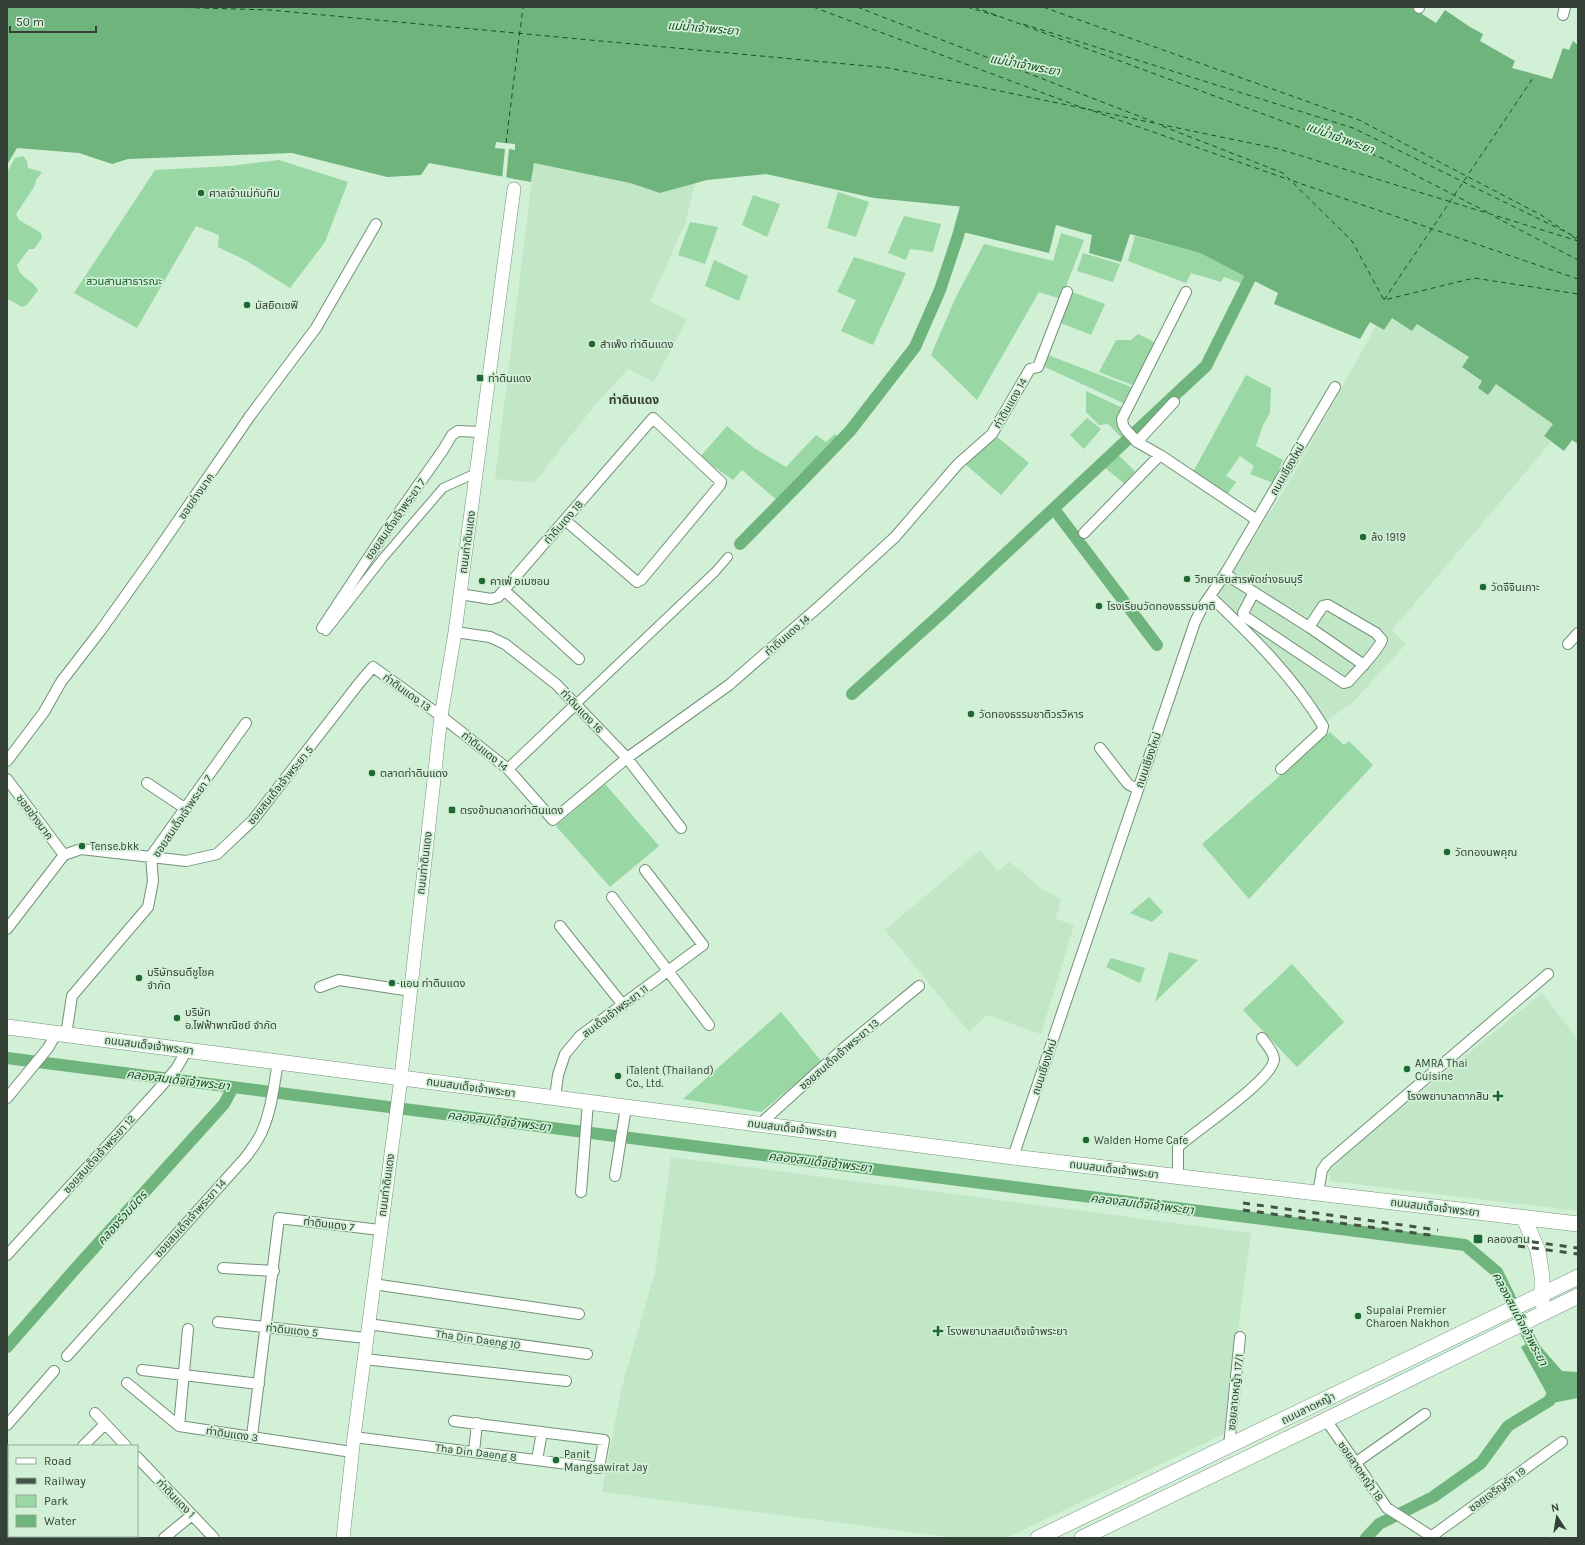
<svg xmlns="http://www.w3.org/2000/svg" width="1585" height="1545" font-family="Karla,'Noto Sans Thai',sans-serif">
  <rect width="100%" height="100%" fill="#d1f0d6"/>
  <path fill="#c1e7c7" d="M 534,163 L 630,183 L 660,193 L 695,183 L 685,224 L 650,302 L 687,319 L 654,382 L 628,369 L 594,406 L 534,483 L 495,479 Z
    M 1392,318 L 1417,324 L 1469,357 L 1483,381 L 1478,388 L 1496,384 L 1553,424 L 1544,436 L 1551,442 L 1392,630 L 1406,644 L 1353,702 L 1325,722 L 1217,597 L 1292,477 L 1376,326 L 1384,330 Z
    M 980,850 L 998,871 L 1010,862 L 1043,890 L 1061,899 L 1056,919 L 1074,925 L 1041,1034 L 987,1015 L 969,1032 L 885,930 Z
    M 1542,993 L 1578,1040 L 1578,1211 L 1330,1181 L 1329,1171 L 1348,1152 Z
    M 671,1157 L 1251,1233 L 1224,1434 L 1006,1538 L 957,1538 L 602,1492 L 621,1390 L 655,1272 Z"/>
  <path fill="#99d7a4" d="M 23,156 L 27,161 L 28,168 L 42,172 L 36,180 L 34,187 L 16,214 L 19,220 L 41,233 L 42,238 L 34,249 L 29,249 L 17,265 C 21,280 31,278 38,290 L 27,305 L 22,307 L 10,300 L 7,300 L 7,172 L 15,158 Z
    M 279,160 L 348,182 L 325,242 L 290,288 L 245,260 L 218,247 L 219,235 L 196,226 L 137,328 L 74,293 L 155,170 L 230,166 Z
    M 838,192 L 869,202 L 856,237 L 827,228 Z
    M 753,195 L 780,204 L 767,237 L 742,225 Z
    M 904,216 L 941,224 L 933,252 L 910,249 L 906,260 L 888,253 Z
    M 690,222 L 718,227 L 705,264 L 678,255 Z
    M 1061,233 L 1084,240 L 1061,299 L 1039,292 L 977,400 L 931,355 L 955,299 L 984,244 L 1053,261 Z
    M 1135,236 L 1200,253 L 1250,278 L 1246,285 L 1224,277 L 1221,282 L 1191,273 L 1186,283 L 1128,261 Z
    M 1083,253 L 1120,264 L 1113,282 L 1077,271 Z
    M 854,257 L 906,273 L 873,345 L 841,331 L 856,300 L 837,292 Z
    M 714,260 L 748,276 L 739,301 L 705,286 Z
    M 1072,292 L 1105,304 L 1091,335 L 1061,323 Z
    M 1138,334 L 1156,343 L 1135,386 L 1099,372 L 1116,340 L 1131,340 Z
    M 1048,355 L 1134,388 L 1125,404 L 1043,366 Z
    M 1246,375 L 1271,388 L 1270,413 L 1263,425 L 1256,446 L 1283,460 L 1273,483 L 1250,474 L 1254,466 L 1240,456 L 1226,476 L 1236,482 L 1227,495 L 1193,472 Z
    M 1086,391 L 1125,409 L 1127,435 L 1122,438 L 1108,424 L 1099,425 L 1086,412 Z
    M 1087,418 L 1101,429 L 1084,449 L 1070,435 Z
    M 727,426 L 754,448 L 786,467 L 816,435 L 826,442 L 835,434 L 841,438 L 778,501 L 742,470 L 733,480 L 700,457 Z
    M 996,436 L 1029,463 L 1001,495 L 965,464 Z
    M 1115,452 L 1137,473 L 1127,486 L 1103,466 Z
    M 1330,732 L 1344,745 L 1349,741 L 1373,765 L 1249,899 L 1202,844 Z
    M 605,784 L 659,846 L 610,887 L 556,826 Z
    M 1149,897 L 1163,912 L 1152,922 L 1130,913 Z
    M 1169,952 L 1198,960 L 1155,1002 Z
    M 1111,958 L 1145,968 L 1140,983 L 1106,967 Z
    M 1292,964 L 1344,1022 L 1297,1067 L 1243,1010 Z
    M 781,1012 L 822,1062 L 761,1112 L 683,1099 Z"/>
  <path fill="#6fb47d" d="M 7,7 L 1411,7 L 1436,23 L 1445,10 L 1470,27 L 1483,34 L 1480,41 L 1515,61 L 1512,68 L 1552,79 L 1563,48 L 1569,50 L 1573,41 L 1578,45 L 1578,444 L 1572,440 L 1564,451 L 1544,436 L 1553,424 L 1496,384 L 1488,395 L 1478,388 L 1482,381 L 1462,367 L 1469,357 L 1417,324 L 1412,331 L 1392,318 L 1384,330 L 1370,322 L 1360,339 L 1274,304 L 1278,293 L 1200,253 L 1130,234 L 1121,262 L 1089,253 L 1092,235 L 1056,225 L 1049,253 L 963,232 L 965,207 L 874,198 L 766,174 L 707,180 L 660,193 L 630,183 L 534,163 L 531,182 L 429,163 L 421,175 L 387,177 L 292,153 L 128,159 L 112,164 L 79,153 L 17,148 L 7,165 Z
    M 1534,1339 L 1562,1371 L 1578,1372 L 1578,1398 L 1552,1403 L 1521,1347 Z"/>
  <path fill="#d1f0d6" d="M 496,142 L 515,144 L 515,150 L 509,149 L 506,180 L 502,179 L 505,149 L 495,148 Z"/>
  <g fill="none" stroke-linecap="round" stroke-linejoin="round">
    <path stroke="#6fb47d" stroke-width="12" d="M 1054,509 L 1157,645
      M 740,544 L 801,482 L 850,431 L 915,347 L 940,290 L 958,236 L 970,192
      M 852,694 L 943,612 L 1206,366 L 1250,278
      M 7,1058 L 1465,1245 L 1497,1272 L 1538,1356
      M 7,1347 L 76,1268 L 224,1104 L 230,1093 L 230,1087
      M 1366,1538 L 1379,1524 L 1433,1497 L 1481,1463 L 1508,1426 L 1549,1401 L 1559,1383 L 1578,1383"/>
    <path stroke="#1b4d28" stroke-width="1" stroke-dasharray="5 4" stroke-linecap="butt" d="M 168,7 L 270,10 L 889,68 L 1279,149 L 1578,241
      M 813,7 L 1086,109
      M 857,7 L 1154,122
      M 967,7 L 997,16
      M 974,7 L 1382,158 L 1489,213
      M 1043,7 L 1359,120 L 1541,215 L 1565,231
      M 1023,24 L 1353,128 L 1578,238
      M 1093,111 L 1290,180
      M 1162,126 L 1283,173 L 1352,241 L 1384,300 L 1474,278 L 1578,294
      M 506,143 L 523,7
      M 1293,181 L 1578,279
      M 1495,217 L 1578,260
      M 1572,236 L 1578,240
      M 1384,300 L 1533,78"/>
    <defs>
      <path id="pedestrian" d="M 326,631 L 383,558 L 443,488 L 476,473
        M 576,704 L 715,572 L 728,557"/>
      <path id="minor" d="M 1419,8 L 1419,7
        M 1563,15 L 1565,7
        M 1186,292 L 1122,419 L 1123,425 L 1126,430 L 1137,442 L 1160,455 L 1257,520
        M 1137,442 L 1174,402
        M 1084,533 L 1160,455
        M 1225,574 L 1309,627 L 1364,665
        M 504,590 L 579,659
        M 1254,592 L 1243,613 L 1244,616 L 1344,683 L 1348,682 C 1358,670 1376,654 1382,640 L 1376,633 L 1328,605 L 1323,606 L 1309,627
        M 460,594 L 491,599 L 498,597 L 504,590 L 653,418 L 721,482 L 720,485 L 641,580 L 637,582 L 565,520
        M 1210,596 C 1251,635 1293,676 1323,726 L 1322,731 L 1281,769
        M 322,628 L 388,528 L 443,450 L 452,435 L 458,431 L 481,432
        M 455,632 L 490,637 L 505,644 L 556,684 L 627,758 L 681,828
        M 1568,644 L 1578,633
        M 1100,748 L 1128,784 L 1137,789
        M 7,761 L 44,712 L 61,682 L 101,630 L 153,557 L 250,416 L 316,328 L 376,224
        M 508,769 L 576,704
        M 7,779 L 64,855
        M 147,783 L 186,809
        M 612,897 L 709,1025
        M 560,926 L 623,1005
        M 7,929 L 64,855 L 81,849 L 186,861 L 217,854 L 253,820 L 360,682 L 373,667 L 441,716 L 508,769 L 553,820 L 627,758 L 729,685 L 823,603 L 895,537 L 958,464 L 992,434 L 1030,369 L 1038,367 L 1067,292
        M 320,987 L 339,980 L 411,991
        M 66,1035 L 72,996 L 148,907 L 153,881 L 151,856 L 246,723
        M 7,1098 L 48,1048 L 56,1034
        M 555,1098 L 558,1075 L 565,1054 L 580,1036 L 703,945 L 645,870
        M 760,1124 L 845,1047 L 919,986
        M 1013,1157 L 1195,622 L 1203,606 L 1225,574 L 1335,387
        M 615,1176 L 626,1107
        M 1178,1176 L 1178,1147 C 1195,1131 1274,1079 1274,1059 C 1274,1052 1265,1043 1262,1038
        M 581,1192 L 588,1102
        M 1318,1193 L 1322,1170 L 1327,1163 L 1548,974
        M 7,1255 L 157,1091 L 176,1069 L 187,1050
        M 223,1268 L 274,1271
        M 373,1284 L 579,1314
        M 218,1322 L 366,1338
        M 368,1324 L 587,1354
        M 67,1356 L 245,1158 C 252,1149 259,1140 263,1129 C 272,1108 274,1084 278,1062
        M 364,1359 L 566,1381
        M 142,1370 L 259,1384
        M 127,1383 L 179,1426 L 352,1452
        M 95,1413 L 126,1446
        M 1326,1420 L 1387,1508 L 1434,1538
        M 7,1425 L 54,1371
        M 179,1426 L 188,1329
        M 252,1436 L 279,1218 L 380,1230
        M 354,1437 L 599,1468 L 604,1440 L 454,1421
        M 83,1446 L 105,1424
        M 1229,1446 L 1240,1337
        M 474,1452 L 477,1423
        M 137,1457 L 214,1538
        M 537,1460 L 542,1432
        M 1355,1463 L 1425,1414
        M 122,1536 L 124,1538
        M 1432,1536 L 1562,1442
        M 164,1538 L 192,1515"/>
      <path id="tertiary" d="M 343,1538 L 354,1437 L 401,1078 L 441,716 L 455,632 L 514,189"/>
      <path id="secondary" d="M 7,1027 L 1013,1157 L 1578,1224
        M 1524,1218 L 1538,1251 L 1542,1276 L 1542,1303
        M 1038,1538 L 1578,1277
        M 1082,1538 L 1326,1420 L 1578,1296"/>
    </defs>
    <use href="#pedestrian" stroke="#749179" stroke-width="10"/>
    <use href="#minor" stroke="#749179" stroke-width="12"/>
    <use href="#tertiary" stroke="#749179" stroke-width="14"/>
    <use href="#secondary" stroke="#749179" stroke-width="16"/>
    <use href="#pedestrian" stroke="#fff" stroke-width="8"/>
    <use href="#minor" stroke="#fff" stroke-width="10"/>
    <use href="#tertiary" stroke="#fff" stroke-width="13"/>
    <use href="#secondary" stroke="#fff" stroke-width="15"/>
    <path stroke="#455347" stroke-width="3" stroke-dasharray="7 7" stroke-linecap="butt" d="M 1243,1203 L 1438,1230
      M 1243,1210 L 1437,1236
      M 1518,1240 L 1578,1248
      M 1518,1246 L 1578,1254"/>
  </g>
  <g fill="#1f6834" stroke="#d1f0d6" stroke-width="1.5">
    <circle cx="201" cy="193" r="4"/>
    <circle cx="247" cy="305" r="4"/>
    <circle cx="592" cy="344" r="4"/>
    <rect x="476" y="374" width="8" height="8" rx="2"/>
    <circle cx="1363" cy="537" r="4"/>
    <circle cx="1187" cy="579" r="4"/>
    <circle cx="482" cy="581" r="4"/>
    <circle cx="1483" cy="587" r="4"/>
    <circle cx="1099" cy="606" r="4"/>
    <circle cx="971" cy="714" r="4"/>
    <circle cx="372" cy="773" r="4"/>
    <rect x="448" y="806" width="8" height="8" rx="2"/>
    <circle cx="82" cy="846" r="4"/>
    <circle cx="1447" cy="852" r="4"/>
    <circle cx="139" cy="978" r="4"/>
    <circle cx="392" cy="983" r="4"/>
    <circle cx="177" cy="1018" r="4"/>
    <circle cx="1407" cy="1069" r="4"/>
    <circle cx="618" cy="1076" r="4"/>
    <path d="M1496 1090h4v4h4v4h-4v4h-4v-4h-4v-4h4z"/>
    <circle cx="1086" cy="1140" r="4"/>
    <rect x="1473" y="1234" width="10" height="10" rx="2"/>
    <circle cx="1358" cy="1316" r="4"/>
    <path d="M936 1325h4v4h4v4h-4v4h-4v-4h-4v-4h4z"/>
    <circle cx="556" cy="1460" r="4"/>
  </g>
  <g text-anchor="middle" stroke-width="3.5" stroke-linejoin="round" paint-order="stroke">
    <g font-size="11" fill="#344036" stroke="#d1f0d6" text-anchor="start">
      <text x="209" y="197">ศาลเจ้าแม่ทับทิม</text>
      <text x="255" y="309">มัสยิดเซฟี</text>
      <text x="600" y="348">สำเพ็ง ท่าดินแดง</text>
      <text x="488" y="382">ท่าดินแดง</text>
      <text x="1371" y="541">ล้ง 1919</text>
      <text x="1195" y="583">วิทยาลัยสารพัดช่างธนบุรี</text>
      <text x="490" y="585">คาเฟ่ อเมซอน</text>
      <text x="1491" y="591">วัดจีจินเกาะ</text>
      <text x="1107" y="610">โรงเรียนวัดทองธรรมชาติ</text>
      <text x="979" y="718">วัดทองธรรมชาติวรวิหาร</text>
      <text x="380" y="777">ตลาดท่าดินแดง</text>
      <text x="460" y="814">ตรงข้ามตลาดท่าดินแดง</text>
      <text x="90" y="850">Tense.bkk</text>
      <text x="1455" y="856">วัดทองนพคุณ</text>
      <text x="147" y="976">บริษัทธนดีชูโชค<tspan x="147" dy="13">จำกัด</tspan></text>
      <text x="400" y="987">แอน ท่าดินแดง</text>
      <text x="185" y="1016">บริษัท<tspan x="185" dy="13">อ.ไฟฟ้าพาณิชย์ จำกัด</tspan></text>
      <text x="1415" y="1067">AMRA Thai<tspan x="1415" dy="13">Cuisine</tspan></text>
      <text x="626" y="1074">iTalent (Thailand)<tspan x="626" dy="13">Co., Ltd.</tspan></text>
      <text x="1489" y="1100" text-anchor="end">โรงพยาบาลตากสิน</text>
      <text x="1094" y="1144">Walden Home Cafe</text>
      <text x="1487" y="1243">คลองสาน</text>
      <text x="1366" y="1314">Supalai Premier<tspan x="1366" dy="13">Charoen Nakhon</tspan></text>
      <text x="947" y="1335">โรงพยาบาลสมเด็จเจ้าพระยา</text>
      <text x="564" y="1458">Panit<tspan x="564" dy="13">Mangsawirat Jay</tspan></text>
    </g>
    <g font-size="11" fill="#15602d" stroke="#d1f0d6">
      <text x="124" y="285">สวนสานสาธารณะ</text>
    </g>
    <g font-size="11" fill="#344036" stroke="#d1f0d6">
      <text transform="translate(1010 403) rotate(-60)" y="4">ท่าดินแดง 14</text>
      <text transform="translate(1287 469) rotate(-60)" y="4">ถนนเชียงใหม่</text>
      <text transform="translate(196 496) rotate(-55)" y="4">ซอยช่างนาค</text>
      <text transform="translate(395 519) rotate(-55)" y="4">ซอยสมเด็จเจ้าพระยา 7</text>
      <text transform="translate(563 522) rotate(-49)" y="4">ท่าดินเดง 18</text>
      <text transform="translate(467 542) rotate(-82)" y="4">ถนนท่าดินแดง</text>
      <text transform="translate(787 635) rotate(-41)" y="4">ท่าดินแดง 14</text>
      <text transform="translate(407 692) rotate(36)" y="4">ท่าดินแดง 13</text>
      <text transform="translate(582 711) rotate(46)" y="4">ท่าดินแดง 16</text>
      <text transform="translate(485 751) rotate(39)" y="4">ท่าดินแดง 14</text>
      <text transform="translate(1148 760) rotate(-71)" y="4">ถนนเชียงใหม่</text>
      <text transform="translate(280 785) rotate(-51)" y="4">ซอยสมเด็จเจ้าพระยา 5</text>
      <text transform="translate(182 816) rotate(-56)" y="4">ซอยสมเด็จเจ้าพระยา 7</text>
      <text transform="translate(35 817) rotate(53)" y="4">ซอยช่างนาค</text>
      <text transform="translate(424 863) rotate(-83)" y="4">ถนนท่าดินแดง</text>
      <text transform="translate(615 1011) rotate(-37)" y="4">สมเด็จเจ้าพระยา 11</text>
      <text transform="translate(149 1045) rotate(7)" y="4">ถนนสมเด็จเจ้าพระยา</text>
      <text transform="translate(839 1054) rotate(-41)" y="4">ซอยสมเด็จเจ้าพระยา 13</text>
      <text transform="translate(1044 1067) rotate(-72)" y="4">ถนนเชียงใหม่</text>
      <text transform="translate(471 1087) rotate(8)" y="4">ถนนสมเด็จเจ้าพระยา</text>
      <text transform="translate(792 1128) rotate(7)" y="4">ถนนสมเด็จเจ้าพระยา</text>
      <text transform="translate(99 1154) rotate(-48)" y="4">ซอยสมเด็จเจ้าพระยา 12</text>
      <text transform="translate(1114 1169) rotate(7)" y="4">ถนนสมเด็จเจ้าพระยา</text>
      <text transform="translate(386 1185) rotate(-82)" y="4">ถนนท่าดินแดง</text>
      <text transform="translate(1435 1207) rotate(7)" y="4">ถนนสมเด็จเจ้าพระยา</text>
      <text transform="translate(190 1218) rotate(-48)" y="4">ซอยสมเด็จเจ้าพระยา 14</text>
      <text transform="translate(329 1224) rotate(7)" y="4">ท่าดินแดง 7</text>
      <text transform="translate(292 1330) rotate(6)" y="4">ท่าดินแดง 5</text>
      <text transform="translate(478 1339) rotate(8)" y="4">Tha Din Daeng 10</text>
      <text transform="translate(1235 1392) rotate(-84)" y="4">ซอยลาดหญ้า 17/1</text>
      <text transform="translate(1308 1408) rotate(-26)" y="4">ถนนลาดหญ้า</text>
      <text transform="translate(232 1434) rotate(8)" y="4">ท่าดินแดง 3</text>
      <text transform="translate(476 1452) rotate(7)" y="4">Tha Din Daeng 8</text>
      <text transform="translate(1361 1471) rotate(55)" y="4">ซอยลาดหญ้า 18</text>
      <text transform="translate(1497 1489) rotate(-36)" y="4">ซอยเจริญรัถ 19</text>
      <text transform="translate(176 1498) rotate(46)" y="4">ท่าดินแดง 1</text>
    </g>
    <g font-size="12" font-style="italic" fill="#1b4d28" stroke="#d1f0d6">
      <text transform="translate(703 28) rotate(5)" y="4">แม่น้ำเจ้าพระยา</text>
      <text transform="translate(1025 65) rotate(11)" y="4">แม่น้ำเจ้าพระยา</text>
      <text transform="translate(1340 138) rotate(20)" y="4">แม่น้ำเจ้าพระยา</text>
      <text transform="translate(178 1080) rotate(7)" y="4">คลองสมเด็จเจ้าพระยา</text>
      <text transform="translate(499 1121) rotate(7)" y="4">คลองสมเด็จเจ้าพระยา</text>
      <text transform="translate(820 1162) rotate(7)" y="4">คลองสมเด็จเจ้าพระยา</text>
      <text transform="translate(1142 1204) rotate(7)" y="4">คลองสมเด็จเจ้าพระยา</text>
      <text transform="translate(122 1218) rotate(-48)" y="4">คลองร่วมมิตร</text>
      <text transform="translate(1520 1319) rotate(62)" y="4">คลองสมเด็จเจ้าพระยา</text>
    </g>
    <g font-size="12" font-weight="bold" fill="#344036" stroke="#d1f0d6">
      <text x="634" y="404">ท่าดินแดง</text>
    </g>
  </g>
  <rect width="1585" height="1545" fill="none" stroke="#344036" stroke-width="16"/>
  <rect x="8" y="1445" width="130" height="92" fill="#d1f0d6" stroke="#92aa96"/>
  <rect x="16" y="1458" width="20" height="6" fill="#ffffff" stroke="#92aa96"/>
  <text x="44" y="1465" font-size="12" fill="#344036">Road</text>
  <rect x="16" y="1478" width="20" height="6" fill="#455347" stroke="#92aa96"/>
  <text x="44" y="1485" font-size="12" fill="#344036">Railway</text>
  <rect x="16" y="1495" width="20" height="12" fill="#99d7a4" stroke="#92aa96"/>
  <text x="44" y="1505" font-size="12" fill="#344036">Park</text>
  <rect x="16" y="1515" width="20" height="12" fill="#6fb47d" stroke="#92aa96"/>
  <text x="44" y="1525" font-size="12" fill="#344036">Water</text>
  <g transform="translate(1557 1517) rotate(348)" stroke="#d1f0d6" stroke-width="3" paint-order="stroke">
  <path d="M0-3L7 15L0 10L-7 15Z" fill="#344036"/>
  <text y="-6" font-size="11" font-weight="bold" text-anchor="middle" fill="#344036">N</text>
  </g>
  <path d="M10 26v6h86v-6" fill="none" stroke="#344036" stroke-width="2"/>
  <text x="16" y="26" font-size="12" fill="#344036" stroke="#d1f0d6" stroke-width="3" paint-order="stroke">50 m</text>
</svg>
